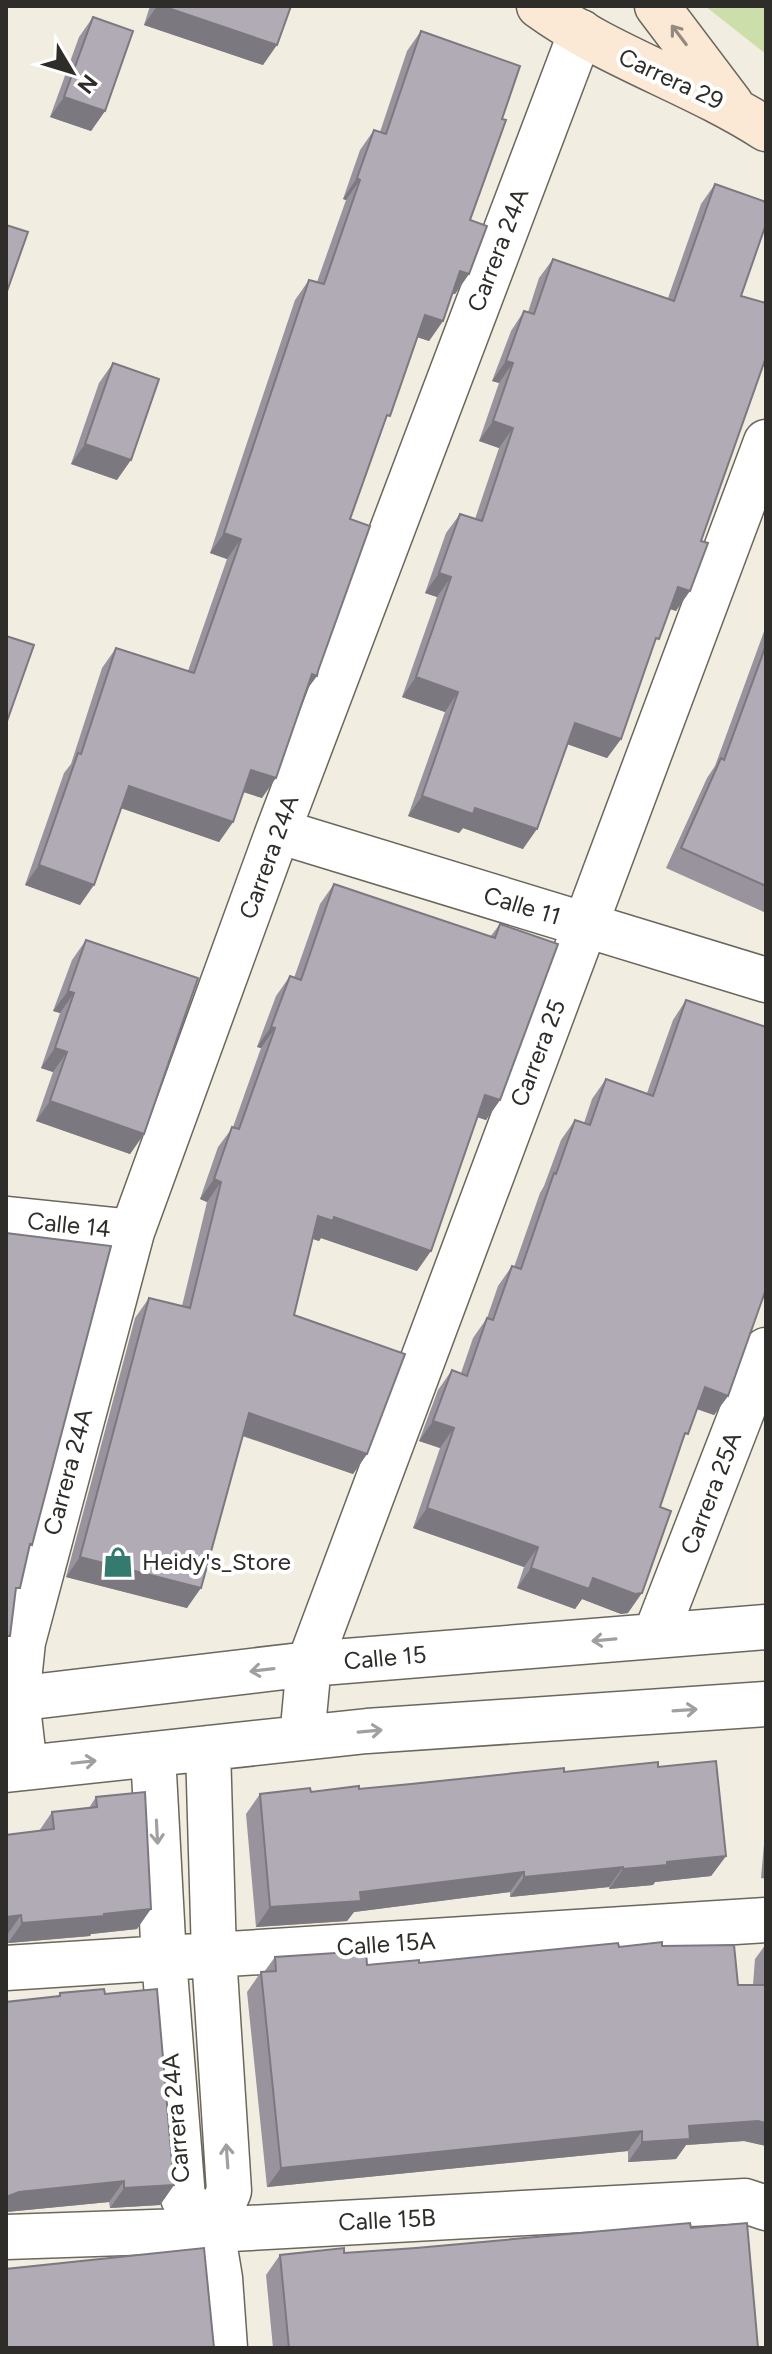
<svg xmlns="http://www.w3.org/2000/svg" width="772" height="2354" font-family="Figtree,sans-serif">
  <rect width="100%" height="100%" fill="#f1ede1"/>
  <path fill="#ccdea9" d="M 705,6 L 766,6 L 766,54 Z"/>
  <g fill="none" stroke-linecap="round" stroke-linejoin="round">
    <defs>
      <path id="minor" d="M 278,831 L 766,980
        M 6,1219 L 132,1232
        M 655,1636 L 766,1350
        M 6,1700 L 309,1664 L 766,1627
        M 302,1738 L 309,1664 L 766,442
        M 208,1748 L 214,1955 L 229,2191 L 212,2230 L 220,2278 L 225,2348
        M 153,1754 L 164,1959 L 183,2198 L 212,2230
        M 25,1768 L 17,1699 L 23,1642 L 132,1232 L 278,831 L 581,32
        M 6,1770 L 367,1731 L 766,1704
        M 6,1968 L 766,1920
        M 6,2237 L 212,2230 L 745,2201 L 766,2208"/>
      <path id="secondary" d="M 539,6 C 609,57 693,82 766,129
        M 657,6 L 731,104"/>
    </defs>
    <use href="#minor" stroke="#6b675c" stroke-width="47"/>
    <use href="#secondary" stroke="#6b675c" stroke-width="47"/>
    <use href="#minor" stroke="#fff" stroke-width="44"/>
    <use href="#secondary" stroke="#fbe8d5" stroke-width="44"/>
  </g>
  <path fill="#98939d" d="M 150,6 L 291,6 L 263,65 L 144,25 Z
    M 93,17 L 105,111 L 91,131 L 50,117 L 79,37 Z
    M 421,31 L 502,119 L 470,220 L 469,274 L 455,294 L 452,294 L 443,321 L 429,341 L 417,337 L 383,425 L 350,519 L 317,676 L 307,689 L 262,798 L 243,792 L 233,822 L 219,842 L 121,808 L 80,905 L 25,885 L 64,773 L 71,764 L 102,668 L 116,648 L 188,671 L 227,559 L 210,553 L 295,300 L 309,280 L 317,282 L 346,200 L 343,199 L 360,150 L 374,130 L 380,132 L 407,51 Z
    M 715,184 L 741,296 L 676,611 L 670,609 L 652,649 L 621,739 L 607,758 L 567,744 L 523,849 L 463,828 L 459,833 L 408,816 L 445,712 L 402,697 L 437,597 L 425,593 L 446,533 L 460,514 L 475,519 L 499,448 L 479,441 L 499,383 L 492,381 L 511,331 L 524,311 L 528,312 L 539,278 L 553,259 L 668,298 L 701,204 Z
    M 113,363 L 117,480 L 71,464 L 99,383 Z
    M 766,626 L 766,913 L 666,868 L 707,778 L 715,766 Z
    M 334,884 L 490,937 L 500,924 L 500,1100 L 486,1120 L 477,1117 L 417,1271 L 321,1238 L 319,1241 L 313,1239 L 294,1315 L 367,1454 L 353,1474 L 242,1436 L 187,1608 L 66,1577 L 135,1318 L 149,1298 L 182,1306 L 207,1202 L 200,1199 L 218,1147 L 233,1127 L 261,1048 L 257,1047 L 276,996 L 290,976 L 294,978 L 320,904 Z
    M 86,940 L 144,1134 L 130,1154 L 36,1121 L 53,1072 L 41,1068 L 60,1013 L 53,1011 L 72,960 Z
    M 686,1000 L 728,1396 L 714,1415 L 697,1409 L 682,1442 L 660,1507 L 628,1613 L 621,1614 L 582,1599 L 575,1609 L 517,1588 L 524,1567 L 413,1528 L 440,1448 L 419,1441 L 438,1390 L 452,1370 L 461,1373 L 473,1338 L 487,1318 L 498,1286 L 512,1266 L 514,1267 L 540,1193 L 544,1186 L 561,1140 L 575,1120 L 584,1123 L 592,1099 L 606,1079 L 647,1093 L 673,1020 Z
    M 658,1767 L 726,1856 L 711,1876 L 655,1882 L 653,1885 L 609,1889 L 609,1887 L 510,1897 L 510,1892 L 354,1912 L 347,1921 L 256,1927 L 246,1814 L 260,1794 L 359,1789 L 564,1772 Z
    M 96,1797 L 137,1929 L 91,1934 L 90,1936 L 8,1943 L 7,1935 L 39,1831 L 52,1812 L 89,1808 Z
    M 766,1822 L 766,1879 L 761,1878 Z
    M 766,1944 L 766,2146 L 744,2141 L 686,2145 L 676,2159 L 628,2162 L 628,2151 L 267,2187 L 247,1992 L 261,1972 L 264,1972 L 275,1957 L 367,1965 L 419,1963 L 619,1947 L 662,1946 L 738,1985 L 753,1985 L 755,1959 Z
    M 60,1993 L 105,1994 L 174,2185 L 160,2205 L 110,2208 L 109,2202 L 6,2212 L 6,2002 L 57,1997 Z
    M 691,2228 L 758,2348 L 273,2348 L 266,2275 L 280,2255 L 344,2253 Z"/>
  <path fill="#7c787f" d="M 157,6 L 162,6 L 277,45 L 263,65 L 144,25 Z
    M 64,97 L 105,111 L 91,131 L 50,117 Z
    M 357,178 L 360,180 L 346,200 L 343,199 Z
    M 460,271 L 469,274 L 455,294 L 446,292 Z
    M 425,315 L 443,321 L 429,341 L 411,335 Z
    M 506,361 L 513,363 L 499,383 L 492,381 Z
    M 493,421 L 513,428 L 499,448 L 479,441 Z
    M 85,444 L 131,460 L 117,480 L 71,464 Z
    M 224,533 L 241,539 L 227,559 L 210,553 Z
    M 439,573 L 451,577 L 437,597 L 425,593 Z
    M 678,587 L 690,591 L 676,611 L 664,607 Z
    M 312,674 L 317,676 L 302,696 Z
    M 416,677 L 458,692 L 445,712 L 402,697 Z
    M 575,723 L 621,739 L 607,758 L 561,742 Z
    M 251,770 L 276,778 L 262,798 L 237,790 Z
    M 129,786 L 233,822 L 219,842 L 115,806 Z
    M 422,796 L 475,808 L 537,829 L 523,849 L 463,828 L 459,833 L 408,816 Z
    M 39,865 L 94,885 L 80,905 L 25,885 Z
    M 68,991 L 74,993 L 60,1013 L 53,1011 Z
    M 271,1027 L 275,1028 L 261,1048 L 257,1047 Z
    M 55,1048 L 67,1052 L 53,1072 L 41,1068 Z
    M 485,1095 L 500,1100 L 486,1120 L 471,1115 Z
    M 50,1101 L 144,1134 L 130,1154 L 36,1121 Z
    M 214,1179 L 221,1182 L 207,1202 L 200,1199 Z
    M 318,1216 L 334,1217 L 431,1251 L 417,1271 L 321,1238 L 319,1241 L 304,1236 Z
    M 705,1387 L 728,1396 L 714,1415 L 691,1407 Z
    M 249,1413 L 367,1454 L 353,1474 L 235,1433 Z
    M 433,1421 L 454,1428 L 440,1448 L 419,1441 Z
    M 427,1508 L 538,1547 L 524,1567 L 413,1528 Z
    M 80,1557 L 201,1588 L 187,1608 L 66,1577 Z
    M 531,1568 L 593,1578 L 642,1593 L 628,1613 L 621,1614 L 582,1599 L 575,1609 L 517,1588 Z
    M 726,1856 L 711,1876 L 655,1882 L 653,1885 L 609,1889 L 623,1869 L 667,1862 Z
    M 623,1867 L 609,1887 L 510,1897 L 524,1877 Z
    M 524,1872 L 510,1892 L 354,1912 L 347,1921 L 256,1927 L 270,1907 L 360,1892 Z
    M 151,1909 L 137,1929 L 91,1934 L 90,1936 L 8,1943 L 22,1923 Z
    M 21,1915 L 7,1935 L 6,1935 L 6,1917 Z
    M 758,2121 L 766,2123 L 766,2146 L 744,2141 L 686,2145 L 676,2159 L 628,2162 L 642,2142 L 689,2126 Z
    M 642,2131 L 628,2151 L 267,2187 L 281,2168 Z
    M 124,2181 L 109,2202 L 6,2212 L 6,2197 L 19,2192 Z
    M 174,2185 L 160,2205 L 110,2208 L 124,2188 Z"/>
  <path fill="#b1abb6" stroke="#7c787f" stroke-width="2" d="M 162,6 L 291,6 L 277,45 Z
    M 93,17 L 133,31 L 105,111 L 64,97 Z
    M 421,31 L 520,66 L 502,119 L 506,120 L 470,220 L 487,226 L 469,274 L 460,271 L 443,321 L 425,315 L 390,416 L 387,415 L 350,519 L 370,526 L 318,671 L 317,676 L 312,674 L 276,778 L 251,770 L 233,822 L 129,786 L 94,885 L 39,865 L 78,753 L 81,754 L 116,648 L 194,673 L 241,539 L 224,533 L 309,280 L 324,284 L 360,180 L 357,178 L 374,130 L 386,134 Z
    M 715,184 L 766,202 L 766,224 L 741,296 L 766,303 L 766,357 L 701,541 L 708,543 L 690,591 L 678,587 L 659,639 L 656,638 L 621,739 L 575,723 L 537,829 L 475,808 L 473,814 L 422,796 L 458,692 L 416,677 L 451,577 L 439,573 L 460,514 L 482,521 L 513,428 L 493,421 L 513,363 L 506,361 L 524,311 L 534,314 L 553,259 L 674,301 Z
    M 6,225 L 28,232 L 6,294 Z
    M 113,363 L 159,379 L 131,460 L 85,444 Z
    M 6,636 L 34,645 L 6,724 Z
    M 766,645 L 766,886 L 681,848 L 721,758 L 724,760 Z
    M 334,884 L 495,938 L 500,924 L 558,944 L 500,1100 L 485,1095 L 431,1251 L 334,1217 L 333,1221 L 318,1216 L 294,1315 L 405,1354 L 367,1454 L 249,1413 L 201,1588 L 80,1557 L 149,1298 L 190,1308 L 221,1182 L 214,1179 L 232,1127 L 239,1129 L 275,1028 L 271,1027 L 290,976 L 301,980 Z
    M 86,940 L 198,978 L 144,1134 L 50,1101 L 67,1052 L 55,1048 L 74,993 L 68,991 Z
    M 686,1000 L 766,1027 L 766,1289 L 728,1396 L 705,1387 L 688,1434 L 685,1433 L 660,1507 L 671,1511 L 642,1593 L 635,1594 L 593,1578 L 589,1589 L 531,1568 L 538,1547 L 427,1508 L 454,1428 L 433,1421 L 452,1370 L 467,1376 L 487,1318 L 493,1320 L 512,1266 L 521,1269 L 554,1173 L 556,1174 L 575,1120 L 590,1125 L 606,1079 L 653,1096 Z
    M 6,1233 L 111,1246 L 32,1545 L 30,1544 L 20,1588 L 16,1588 L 10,1636 L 6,1636 Z
    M 716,1761 L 726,1856 L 667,1862 L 667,1865 L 623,1869 L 623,1867 L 524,1877 L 524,1872 L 360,1892 L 361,1901 L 270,1907 L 260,1794 L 310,1788 L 311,1792 L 359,1786 L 359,1789 L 411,1784 L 564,1768 L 564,1772 L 658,1762 L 658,1767 Z
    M 145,1792 L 151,1909 L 104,1914 L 104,1916 L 22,1923 L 21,1915 L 6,1917 L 6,1835 L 54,1829 L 52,1812 L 97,1807 L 96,1797 Z
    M 662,1942 L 662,1946 L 734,1945 L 738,1985 L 765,1985 L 766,1974 L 766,2123 L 758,2121 L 689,2126 L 690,2139 L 642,2142 L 642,2131 L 281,2168 L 261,1972 L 276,1971 L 275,1957 L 366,1951 L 367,1965 L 419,1960 L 419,1963 L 618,1943 L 619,1947 Z
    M 104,1989 L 105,1994 L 157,1989 L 174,2185 L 124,2188 L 124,2181 L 19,2192 L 6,2197 L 6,2002 L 60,1996 L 60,1993 Z
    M 690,2223 L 691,2228 L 747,2223 L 758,2348 L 289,2348 L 280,2255 L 344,2248 L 344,2253 L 416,2248 Z
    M 204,2248 L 214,2348 L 6,2348 L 6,2269 Z"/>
  <defs><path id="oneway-shaft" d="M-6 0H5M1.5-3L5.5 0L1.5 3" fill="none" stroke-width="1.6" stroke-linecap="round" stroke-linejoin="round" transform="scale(2)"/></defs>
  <use stroke="#958a7f" href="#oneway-shaft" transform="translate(679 35) rotate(-127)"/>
  <g stroke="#a1a09f">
    <use href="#oneway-shaft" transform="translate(604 1640) rotate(175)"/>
    <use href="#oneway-shaft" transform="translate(262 1670) rotate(173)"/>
    <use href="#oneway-shaft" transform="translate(685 1710) rotate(-4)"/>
    <use href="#oneway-shaft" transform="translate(370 1731) rotate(-5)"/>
    <use href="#oneway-shaft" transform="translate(84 1762) rotate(-6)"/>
    <use href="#oneway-shaft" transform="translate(157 1832) rotate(87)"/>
    <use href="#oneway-shaft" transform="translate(227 2156) rotate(-94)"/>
  </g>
  <defs>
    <symbol id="shop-bare" viewBox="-9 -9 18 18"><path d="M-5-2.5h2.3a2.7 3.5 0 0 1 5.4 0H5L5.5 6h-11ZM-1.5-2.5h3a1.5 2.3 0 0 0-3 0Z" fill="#347a6f" stroke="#fff" stroke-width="2.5" paint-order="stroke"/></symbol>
  </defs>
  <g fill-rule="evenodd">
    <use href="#shop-bare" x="96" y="1540" width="44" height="44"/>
  </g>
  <g text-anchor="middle" stroke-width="8" stroke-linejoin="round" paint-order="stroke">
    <g font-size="24" fill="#2f2d29" stroke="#fff">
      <text transform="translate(671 79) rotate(25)" y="8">Carrera 29</text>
      <text transform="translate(498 250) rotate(-69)" y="8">Carrera 24A</text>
      <text transform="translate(269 857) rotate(-70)" y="8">Carrera 24A</text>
      <text transform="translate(522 906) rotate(17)" y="8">Calle 11</text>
      <text transform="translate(538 1053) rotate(-69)" y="8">Carrera 25</text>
      <text transform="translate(69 1225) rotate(6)" y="8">Calle 14</text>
      <text transform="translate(68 1472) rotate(-75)" y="8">Carrera 24A</text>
      <text transform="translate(711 1493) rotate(-69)" y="8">Carrera 25A</text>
      <text transform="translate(385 1658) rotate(-5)" y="8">Calle 15</text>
      <text transform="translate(386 1944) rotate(-4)" y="8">Calle 15A</text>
      <text transform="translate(176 2118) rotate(-95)" y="8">Carrera 24A</text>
      <text transform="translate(387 2220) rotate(-3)" y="8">Calle 15B</text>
    </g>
    <g font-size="24" fill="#2f2d29" stroke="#fff" text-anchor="start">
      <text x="142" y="1570">Heidy's_Store</text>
    </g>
  </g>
  <rect width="772" height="2354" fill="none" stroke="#2f2d29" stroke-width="16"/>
  <g transform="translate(72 72) rotate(128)" stroke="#ffffff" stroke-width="6" paint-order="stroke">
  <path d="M0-6L14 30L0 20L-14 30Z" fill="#2f2d29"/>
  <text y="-12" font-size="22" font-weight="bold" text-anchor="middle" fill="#2f2d29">N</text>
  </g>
</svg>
